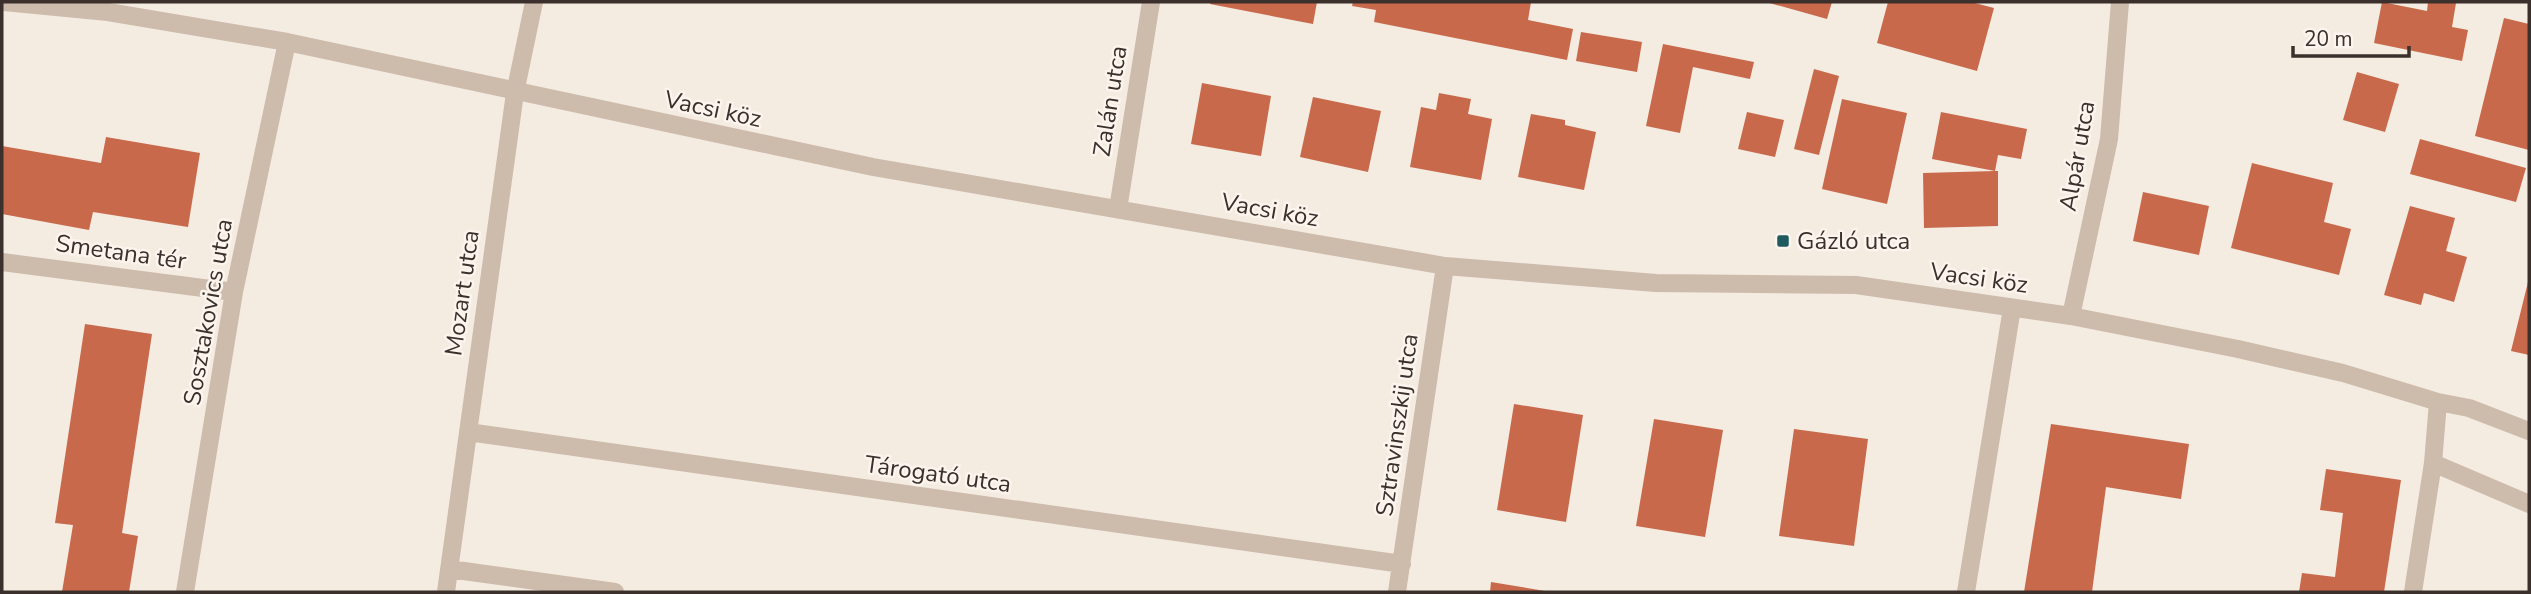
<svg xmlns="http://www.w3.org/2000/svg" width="2531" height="594" font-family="'Nunito Sans',sans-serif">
  <rect width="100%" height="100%" fill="#f4ebe1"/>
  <path fill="#c8694b" d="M 1211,2 L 1317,2 L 1313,24 L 1210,4 Z
    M 1353,2 L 1531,2 L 1528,20 L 1573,29 L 1567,60 L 1374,22 L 1376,10 L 1352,6 Z
    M 1766,2 L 1832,2 L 1827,19 Z
    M 1888,2 L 1971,2 L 1994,8 L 1977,71 L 1877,43 Z
    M 2382,2 L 2427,11 L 2428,2 L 2456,3 L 2452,27 L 2468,30 L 2462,61 L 2374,43 Z
    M 2504,18 L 2529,24 L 2529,150 L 2475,136 Z
    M 1581,32 L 1642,42 L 1637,72 L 1576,61 Z
    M 1663,44 L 1754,62 L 1750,79 L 1693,67 L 1680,133 L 1646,126 Z
    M 1814,69 L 1839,76 L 1819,155 L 1794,149 Z
    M 2357,72 L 2399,84 L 2385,132 L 2343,120 Z
    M 1202,83 L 1271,96 L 1261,156 L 1191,144 Z
    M 1439,93 L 1471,99 L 1468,114 L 1492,119 L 1481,180 L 1410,167 L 1421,107 L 1436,110 Z
    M 1313,97 L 1381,111 L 1368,172 L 1300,157 Z
    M 1842,99 L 1907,113 L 1887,204 L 1822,189 Z
    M 1747,112 L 1784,120 L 1775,157 L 1738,149 Z
    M 1941,112 L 2027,129 L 2021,159 L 1998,155 L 1995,171 L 1932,159 Z
    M 1531,114 L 1565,120 L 1565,125 L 1596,132 L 1584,190 L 1518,177 Z
    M 106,137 L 200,153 L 188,227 L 93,212 L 89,230 L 2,214 L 2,146 L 101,163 Z
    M 2420,139 L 2526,168 L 2516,202 L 2410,174 Z
    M 2252,163 L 2333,183 L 2324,222 L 2351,229 L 2339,275 L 2231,248 Z
    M 1995,171 L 1998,171 L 1998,226 L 1924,228 L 1923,173 Z
    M 2143,192 L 2209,206 L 2199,255 L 2133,241 Z
    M 2410,206 L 2455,218 L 2446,251 L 2467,257 L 2454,302 L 2424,293 L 2421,305 L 2384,295 Z
    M 2528,282 L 2529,282 L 2529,355 L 2511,351 Z
    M 85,324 L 152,334 L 122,533 L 138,536 L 129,592 L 62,592 L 73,525 L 55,523 Z
    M 1514,404 L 1583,415 L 1566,522 L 1497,510 Z
    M 1654,419 L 1723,430 L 1705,537 L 1636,526 Z
    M 2051,424 L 2189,444 L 2181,499 L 2106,487 L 2092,592 L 2024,592 Z
    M 1794,429 L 1868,439 L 1854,546 L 1779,536 Z
    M 2326,469 L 2401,480 L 2384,592 L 2299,592 L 2302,573 L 2335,577 L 2343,513 L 2320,510 Z
    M 1491,582 L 1545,591 L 1545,592 L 1490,592 Z"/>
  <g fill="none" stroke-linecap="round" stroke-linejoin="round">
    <path stroke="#cdbbac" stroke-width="18" d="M 4,2 L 108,12 L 287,42 L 873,167 L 1445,266 L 1656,283 L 1856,285 L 2071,316 L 2238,349 L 2343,373 L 2438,402 L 2469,408 L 2529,431
      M 1118,209 L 1151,2
      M 2,262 L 234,292
      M 2071,316 L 2109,139 L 2120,2
      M 468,432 L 1402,564
      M 2433,463 L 2529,504
      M 449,569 L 615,592
      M 185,592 L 234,292 L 287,42
      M 446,592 L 515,93 L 534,2
      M 1397,592 L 1445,266
      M 1966,592 L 2012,308
      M 2413,592 L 2433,463 L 2438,402"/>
  </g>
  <rect fill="#1f5a5e" stroke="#fbf5ee" stroke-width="2.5" x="1776" y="234" width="14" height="14" rx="3.5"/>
  <g text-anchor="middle" stroke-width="5" stroke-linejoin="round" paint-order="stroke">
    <g font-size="24" fill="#3b302b" stroke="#fbf5ee">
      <text transform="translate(1110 101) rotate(-81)" y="8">Zalán utca</text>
      <text transform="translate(713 109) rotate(12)" y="8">Vacsi köz</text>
      <text transform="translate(2077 156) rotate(-80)" y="8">Alpár utca</text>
      <text transform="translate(1270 210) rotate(10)" y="8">Vacsi köz</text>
      <text transform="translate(121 252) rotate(8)" y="8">Smetana tér</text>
      <text transform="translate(1979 278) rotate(8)" y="8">Vacsi köz</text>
      <text transform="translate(462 293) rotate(-82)" y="8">Mozart utca</text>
      <text transform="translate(208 312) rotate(-80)" y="8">Sosztakovics utca</text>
      <text transform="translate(1397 425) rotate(-82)" y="8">Sztravinszkij utca</text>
      <text transform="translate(938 474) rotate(8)" y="8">Tárogató utca</text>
    </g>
    <g font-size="24" fill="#3b302b" stroke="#fbf5ee" text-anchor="start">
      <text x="1797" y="249">Gázló utca</text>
    </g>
  </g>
  <rect width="2531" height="594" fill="none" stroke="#3b302b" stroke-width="7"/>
  <path d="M2293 46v10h116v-10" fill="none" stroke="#3b302b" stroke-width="3.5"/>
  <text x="2304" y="46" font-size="21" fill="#3b302b" stroke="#fbf5ee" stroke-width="5" paint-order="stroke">20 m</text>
</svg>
